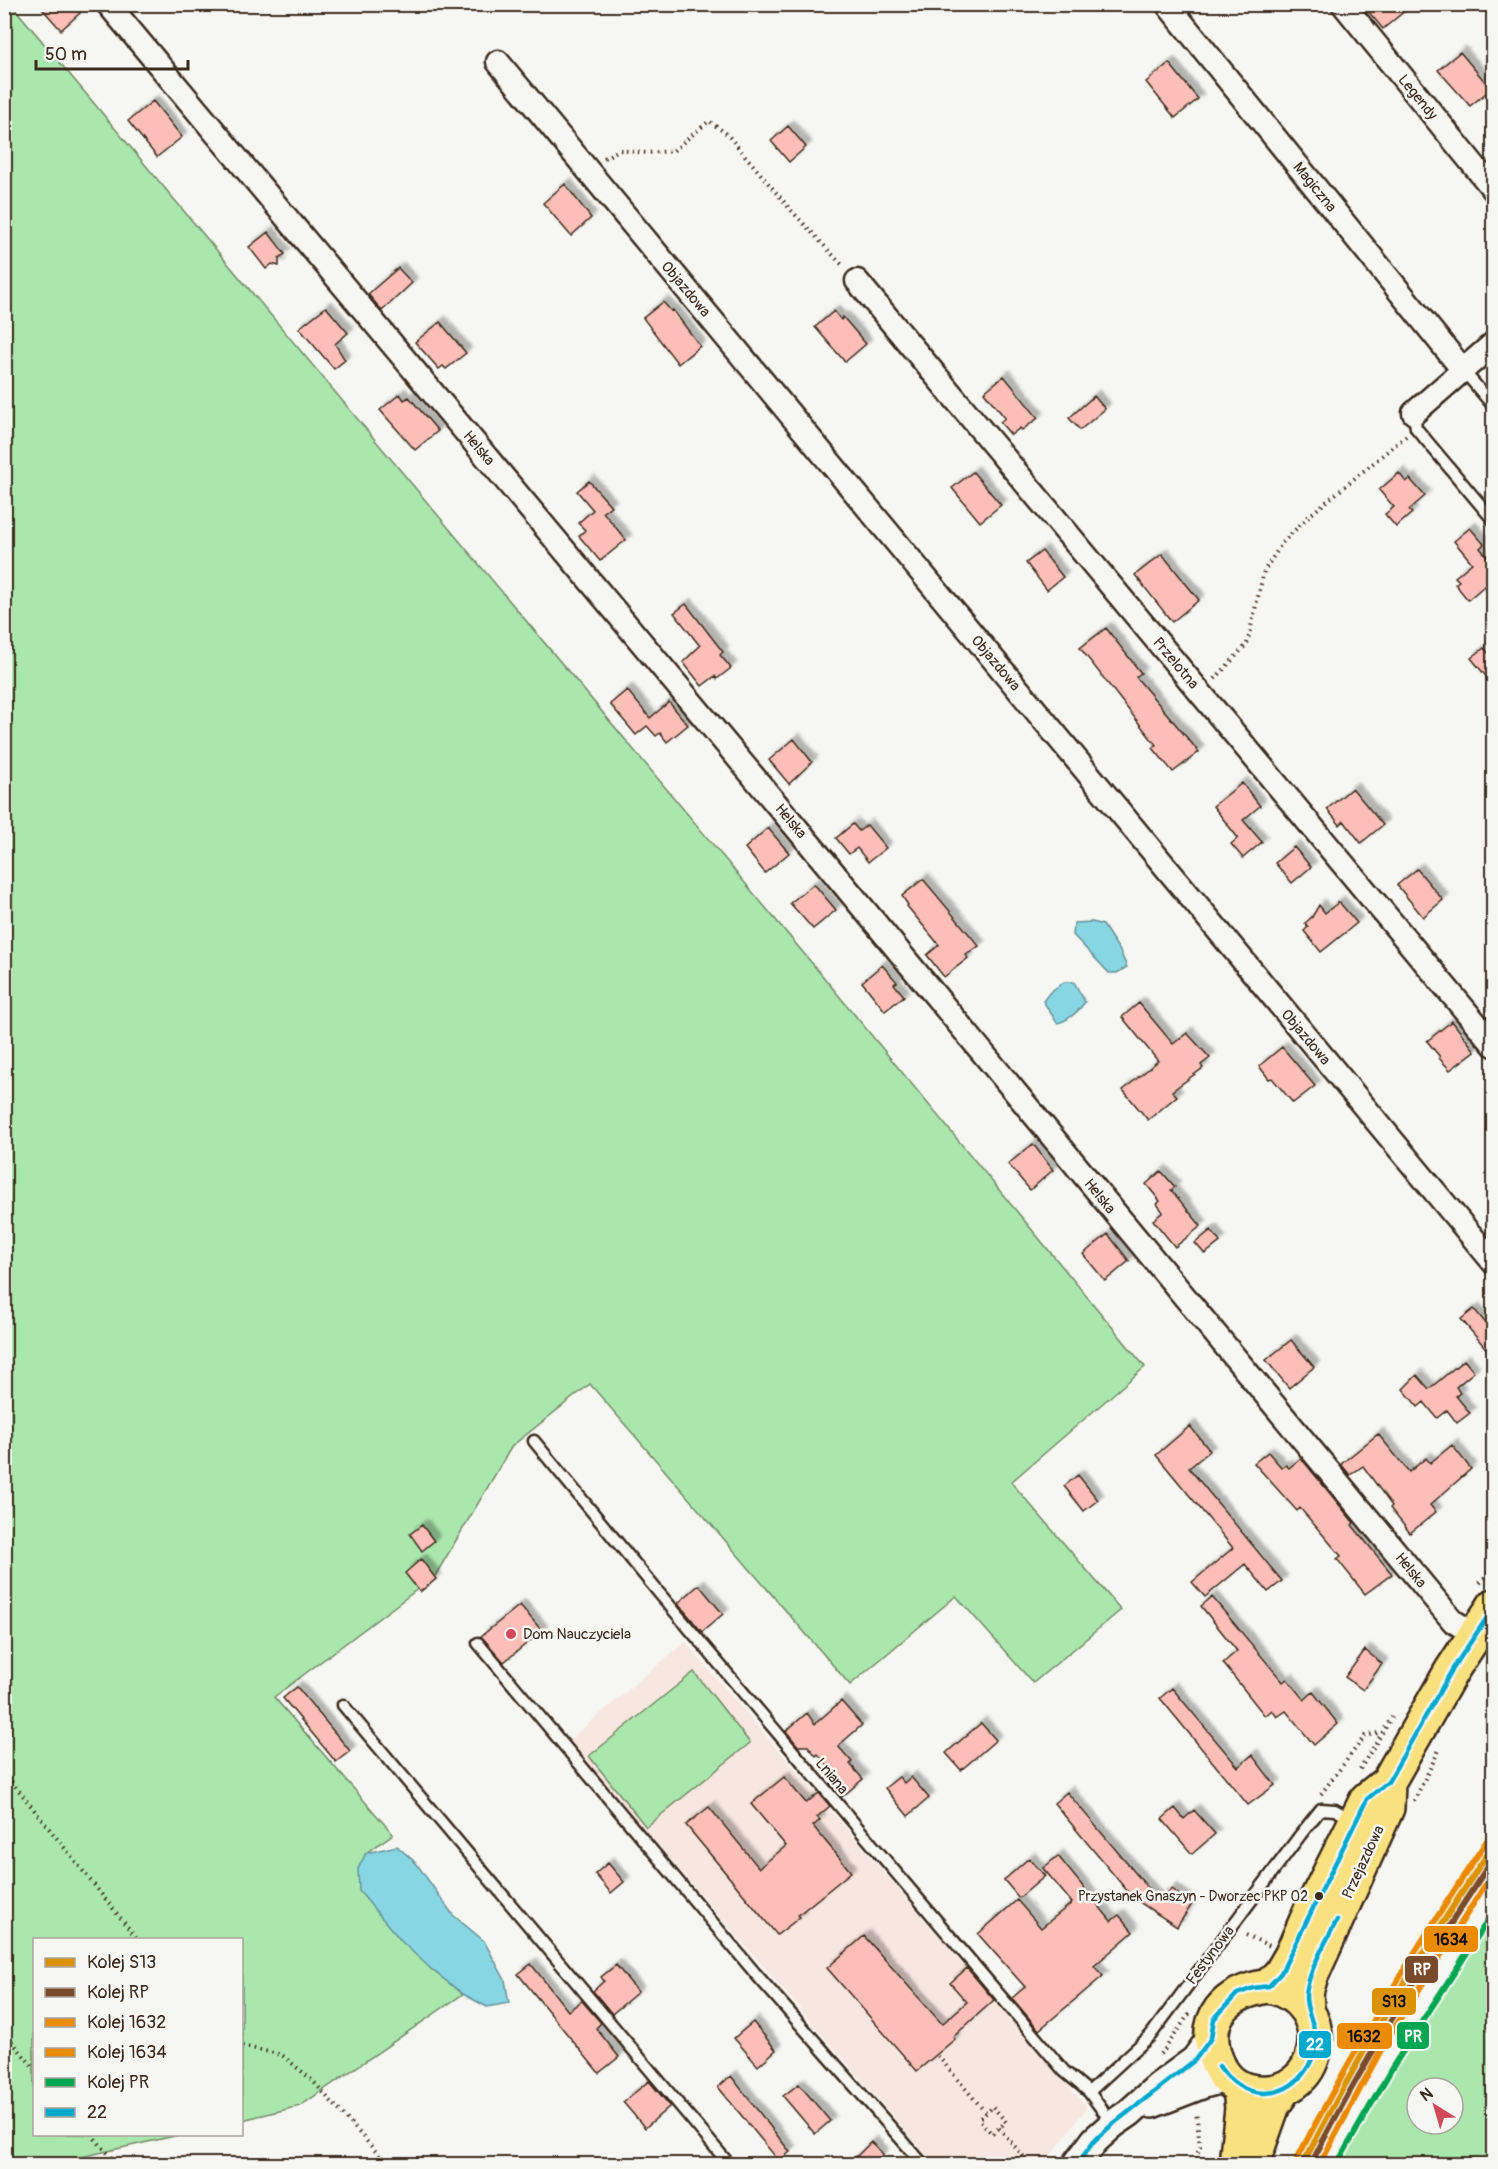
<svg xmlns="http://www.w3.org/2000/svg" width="1498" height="2169" font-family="Pangolin,sans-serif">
  <defs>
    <filter id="shadow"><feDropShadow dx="5.5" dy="-5.5" stdDeviation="1.5" flood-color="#0004"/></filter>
  </defs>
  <rect width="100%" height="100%" fill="#f6f6f2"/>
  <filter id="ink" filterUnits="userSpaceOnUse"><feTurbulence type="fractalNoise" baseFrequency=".0167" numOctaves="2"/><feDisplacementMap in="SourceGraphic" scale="12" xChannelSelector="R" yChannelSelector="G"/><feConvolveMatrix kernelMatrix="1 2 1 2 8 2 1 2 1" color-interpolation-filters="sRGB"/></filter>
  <g filter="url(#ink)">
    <path fill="#f8e6e0" d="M 685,1642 L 1087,2107 L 1045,2164 L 934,2164 L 568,1741 Z"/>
    <path fill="#aae7ad" stroke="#728866" stroke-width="1.5" fill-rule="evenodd" d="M 11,4 L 821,974 L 1145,1367 L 1011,1482 L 1121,1610 L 1033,1683 L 956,1596 L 850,1685 L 590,1384 L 512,1446 L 435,1576 L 274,1697 L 393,1834 L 366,1853 L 431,1969 L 463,1994 L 300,2106 L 242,2120 L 242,1940 L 34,1940 L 34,2134 L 179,2135 L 50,2164 L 5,2164 L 4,5 Z
      M 694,1672 L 750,1743 L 646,1827 L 589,1756 Z
      M 1493,1910 L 1493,2164 L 1340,2164 L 1412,2040 ZM 1417,2088 L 1453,2088 L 1453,2124 L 1417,2124 Z"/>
    <path fill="#87d6e4" stroke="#699195" stroke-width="1.5" d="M 1092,922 L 1103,925 L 1120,951 L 1127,967 L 1117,973 L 1109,973 L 1073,935 L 1074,923 Z
      M 1064,982 L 1074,982 L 1085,1002 C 1079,1011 1068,1021 1057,1023 L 1043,1001 L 1050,992 Z
      M 397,1846 L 416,1863 L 453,1915 L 484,1941 L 505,1980 L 509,2003 L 487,2007 L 463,1994 L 431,1969 L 403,1943 L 359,1891 L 358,1869 L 366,1853 Z"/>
    <path fill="#fbbfb7" stroke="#3b2a1e" stroke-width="1.5" filter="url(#shadow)" d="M 38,4 L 73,4 L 80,13 L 61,30 Z
      M 1362,4 L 1413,4 L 1383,29 Z
      M 1460,52 L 1491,89 L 1470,106 L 1438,70 Z
      M 1169,63 L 1198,99 L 1175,118 L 1146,82 Z
      M 153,101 L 182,137 L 157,157 L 128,121 Z
      M 788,126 L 806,147 L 789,162 L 771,141 Z
      M 565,184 L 591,218 L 571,236 L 543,203 Z
      M 268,232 L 285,254 L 279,258 L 279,266 L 272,264 L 266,269 L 249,247 Z
      M 398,268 L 412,283 L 382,311 L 368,294 Z
      M 663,302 L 671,311 L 673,310 L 700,346 L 678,364 L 643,318 Z
      M 326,307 L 348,333 L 335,344 L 345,360 L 334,369 L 299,328 Z
      M 834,311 L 841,320 L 843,317 L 866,344 L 845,362 L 815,327 Z
      M 440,322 L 466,353 L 446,369 L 443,366 L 439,369 L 415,342 Z
      M 1004,376 L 1038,418 L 1022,430 L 1020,428 L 1011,435 L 1000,422 L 1005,418 L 984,392 Z
      M 400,394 L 404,400 L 409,397 L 438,431 L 415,450 L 380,410 Z
      M 1094,396 L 1105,409 L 1080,430 L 1069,418 Z
      M 973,472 L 1001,505 L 980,522 L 952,488 Z
      M 1399,473 L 1406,482 L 1410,479 L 1425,496 L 1409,510 L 1412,513 L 1396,527 L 1385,514 L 1394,507 L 1379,490 Z
      M 589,481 L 611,506 L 603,512 L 626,540 L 600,561 L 579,536 L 585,530 L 578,523 L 593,510 L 577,491 Z
      M 1470,528 L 1484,544 L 1480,548 L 1494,565 L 1494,596 L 1484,586 L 1468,600 L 1455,584 L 1459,581 L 1455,577 L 1472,563 L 1454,541 Z
      M 1042,551 L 1063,577 L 1047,590 L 1026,563 Z
      M 1162,554 L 1199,600 L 1172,622 L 1135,575 Z
      M 686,604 L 723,652 L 720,655 L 731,668 L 717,679 L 715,676 L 702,686 L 683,662 L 700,646 L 674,613 Z
      M 1106,628 L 1141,673 L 1136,677 L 1199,752 L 1173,772 L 1153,748 L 1156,745 L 1080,648 Z
      M 1484,648 L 1494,660 L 1494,686 L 1471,658 Z
      M 627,690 L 650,718 L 669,702 L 688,725 L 667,742 L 660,733 L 656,736 L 647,726 L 636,735 L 610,704 Z
      M 794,739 L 812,762 L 789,784 L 769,760 Z
      M 1242,783 L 1260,806 L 1243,820 L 1262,842 L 1243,858 L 1231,844 L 1238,838 L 1213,806 Z
      M 1352,788 L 1383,825 L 1361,843 L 1344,821 L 1340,825 L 1327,809 Z
      M 853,824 L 859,831 L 867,825 L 886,848 L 868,862 L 857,848 L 849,854 L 836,838 Z
      M 768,828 L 789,853 L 765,873 L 745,848 Z
      M 1294,847 L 1311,867 L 1292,883 L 1275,863 Z
      M 1417,869 L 1443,900 L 1423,917 L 1397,885 Z
      M 923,879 L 979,946 L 966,955 L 968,958 L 944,977 L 927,955 L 939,945 L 907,906 L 908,905 L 902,896 Z
      M 814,884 L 836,910 L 813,929 L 790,903 Z
      M 1339,902 L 1357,923 L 1321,952 L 1304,931 L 1308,927 L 1305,923 L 1312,917 L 1319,905 L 1325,913 Z
      M 882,965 L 897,982 L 894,984 L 904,996 L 885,1011 L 862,982 Z
      M 1139,1003 L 1173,1044 L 1187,1033 L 1210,1058 L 1201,1065 L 1203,1068 L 1172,1091 L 1177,1096 L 1148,1120 L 1123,1090 L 1158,1061 L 1122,1017 Z
      M 1452,1021 L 1475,1051 L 1450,1070 L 1439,1058 L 1440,1057 L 1427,1041 Z
      M 1282,1047 L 1315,1086 L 1293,1103 L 1272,1078 L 1269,1079 L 1259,1066 Z
      M 1033,1144 L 1053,1170 L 1030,1190 L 1008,1164 Z
      M 1161,1171 L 1175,1187 L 1171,1190 L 1201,1226 L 1175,1247 L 1153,1220 L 1163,1212 L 1157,1204 L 1160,1201 L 1146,1184 Z
      M 1211,1230 L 1220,1242 L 1205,1254 L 1195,1243 Z
      M 1108,1234 L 1129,1261 L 1105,1281 L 1083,1254 Z
      M 1474,1309 L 1494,1333 L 1494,1358 L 1461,1319 Z
      M 1291,1340 L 1314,1367 L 1289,1388 L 1266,1360 Z
      M 1464,1360 L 1474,1372 L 1456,1387 L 1460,1393 L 1456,1396 L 1470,1413 L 1457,1423 L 1447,1410 L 1437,1418 L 1424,1402 L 1418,1407 L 1403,1389 L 1417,1375 L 1429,1389 Z
      M 1190,1426 L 1210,1451 L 1189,1468 L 1282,1581 L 1268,1592 L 1245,1564 L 1205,1597 L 1192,1582 L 1233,1548 L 1156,1455 Z
      M 1378,1434 L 1409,1472 L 1426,1458 L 1430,1463 L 1452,1445 L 1471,1469 L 1430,1505 L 1436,1512 L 1410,1533 L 1390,1508 L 1392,1506 L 1363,1466 L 1350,1475 L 1341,1464 Z
      M 1268,1452 L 1282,1468 L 1286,1465 L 1289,1468 L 1300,1459 L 1305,1463 L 1354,1523 L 1352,1525 L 1392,1574 L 1365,1594 L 1337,1559 L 1341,1556 L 1300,1508 L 1297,1511 L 1254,1463 Z
      M 1078,1475 L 1098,1500 L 1084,1511 L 1064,1486 Z
      M 422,1525 L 434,1541 L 422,1551 L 410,1534 Z
      M 421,1559 L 436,1579 L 420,1592 L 405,1573 Z
      M 699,1585 L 723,1614 L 702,1632 L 678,1603 Z
      M 1212,1597 L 1283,1682 L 1287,1679 L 1304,1700 L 1313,1692 L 1338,1724 L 1314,1745 L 1286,1711 L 1277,1717 L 1272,1710 L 1265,1716 L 1223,1663 L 1237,1651 L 1201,1606 Z
      M 520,1605 L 542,1631 L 504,1662 L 481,1636 Z
      M 1365,1650 L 1382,1664 L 1363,1690 L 1345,1677 Z
      M 297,1687 L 350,1751 L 336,1762 L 283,1698 Z
      M 1172,1688 L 1238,1767 L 1252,1755 L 1275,1785 L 1248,1805 L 1160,1698 Z
      M 841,1701 L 862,1725 L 838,1746 L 852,1762 L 850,1764 L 863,1779 L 842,1797 L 830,1784 L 838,1778 L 818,1754 L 816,1756 L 808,1746 L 798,1746 L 786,1731 L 807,1713 L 815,1724 Z
      M 981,1723 L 996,1740 L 961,1770 L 946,1753 Z
      M 784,1777 L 806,1803 L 819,1793 L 830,1806 L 817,1817 L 820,1820 L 813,1826 L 851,1872 L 798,1915 L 800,1917 L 777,1935 L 686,1825 L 709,1807 L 759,1868 L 786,1846 L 751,1804 Z
      M 899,1777 L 904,1783 L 911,1777 L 929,1798 L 908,1816 L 885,1788 Z
      M 1067,1792 L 1159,1901 L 1163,1894 L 1166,1896 L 1171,1889 L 1192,1904 L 1177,1927 L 1133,1898 L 1054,1803 Z
      M 1175,1808 L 1184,1819 L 1194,1810 L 1215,1834 L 1192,1854 L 1162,1819 Z
      M 1058,1856 L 1111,1921 L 1119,1915 L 1133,1932 L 1094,1966 L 1103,1976 L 1039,2030 L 1012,1998 L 1025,1987 L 978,1934 L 1017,1900 L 1041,1928 L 1072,1903 L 1043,1868 Z
      M 1029,1858 L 1045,1876 L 1019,1898 L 1004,1880 Z
      M 608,1863 L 624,1882 L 611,1893 L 595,1874 Z
      M 864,1936 L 942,2024 L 967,2002 L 950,1983 L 967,1968 L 994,2000 L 953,2037 L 955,2039 L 917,2071 L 827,1968 Z
      M 531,1964 L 568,2011 L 582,2001 L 601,2023 L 596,2028 L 619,2057 L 599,2073 L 518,1974 Z
      M 616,1965 L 638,1992 L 612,2014 L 593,1991 L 604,1981 L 601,1977 Z
      M 753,2022 L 776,2050 L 758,2066 L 734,2038 Z
      M 731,2076 L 790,2152 L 779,2161 L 718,2087 Z
      M 649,2081 L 670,2106 L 645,2128 L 623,2102 Z
      M 799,2084 L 830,2121 L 815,2134 L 783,2096 Z
      M 871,2142 L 883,2154 L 873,2164 L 849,2164 Z"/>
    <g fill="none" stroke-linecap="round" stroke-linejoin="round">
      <defs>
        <path id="service" d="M 1463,370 L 1494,407
          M 1414,413 L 1416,428 L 1494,521
          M 534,1441 L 659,1593 L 1064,2071 L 1089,2092 L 1112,2123
          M 478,1643 L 755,1973 L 923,2164
          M 343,1705 L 729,2164
          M 1089,2092 L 1150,2036 L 1301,1834 L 1321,1809 L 1335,1810 L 1353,1820"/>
        <path id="minor" d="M 108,4 L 824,861 L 1453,1621 L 1475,1635
          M 1167,4 L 1463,370
          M 1343,4 L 1494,190
          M 498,62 L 1494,1263
          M 857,281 L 1494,1045
          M 1414,413 L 1494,343"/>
        <path id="tertiary" d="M 1152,2104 L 1204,2084 L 1227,2078
          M 1077,2164 L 1095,2140 L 1113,2124 L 1129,2113 L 1158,2087 L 1195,2060 L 1211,2038"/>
        <path id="primary" d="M 1269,1986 L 1281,1973 L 1291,1956 L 1311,1910 L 1367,1799 L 1388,1782 L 1452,1670 L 1494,1606
          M 1269,1986 C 1341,2001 1324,2105 1250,2091 C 1235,2088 1223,2077 1217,2062 C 1200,2018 1226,1992 1269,1986 Z
          M 1307,2007 L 1306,1992 L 1311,1976 L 1387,1808 L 1388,1782
          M 1236,2164 L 1242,2108 L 1240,2089
          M 1252,2164 L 1273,2105 L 1284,2089"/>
      </defs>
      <use href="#service" stroke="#3b2a1e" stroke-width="15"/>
      <use href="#minor" stroke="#3b2a1e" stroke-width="27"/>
      <use href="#tertiary" stroke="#3b2a1e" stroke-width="32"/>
      <use href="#primary" stroke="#3b2a1e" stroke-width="38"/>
      <path stroke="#3b2a1e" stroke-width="4" stroke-dasharray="1.5 4.5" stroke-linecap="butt" d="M 604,158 L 619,150 L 647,153 L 673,151 L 709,121 L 727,134 L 790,209 L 844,267
        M 1215,679 L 1247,644 L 1264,571 L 1283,542 L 1309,516 L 1406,436
        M 1480,1583 L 1494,1565
        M 1360,1769 L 1392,1717
        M 4,1772 L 138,1940
        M 1321,1794 L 1365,1736 L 1382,1732
        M 1414,1801 L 1440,1748
        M 1246,1935 L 1270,1946
        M 4,2032 L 34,2068
        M 242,2046 L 282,2055 L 312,2080 L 387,2164
        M 1160,2054 L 1165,2049 L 1189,2014
        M 938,2056 L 986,2113
        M 993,2107 L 1006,2122 L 992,2134 L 979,2119 Z
        M 999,2128 L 1030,2164
        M 91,2134 L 117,2164
        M 1194,2164 L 1200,2146 L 1196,2112"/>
      <use href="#service" stroke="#f6f6f2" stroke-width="10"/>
      <use href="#minor" stroke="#f6f6f2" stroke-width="22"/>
      <use href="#tertiary" stroke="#f6f6f2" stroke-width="27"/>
      <use href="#primary" stroke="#fae180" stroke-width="33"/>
      <defs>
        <path id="bus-1" d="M 1219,2066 C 1230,2082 1244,2093 1265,2093 C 1296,2092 1319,2063 1315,2033 C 1312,2018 1303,2004 1307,1988 C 1312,1964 1326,1942 1337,1920
          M 1077,2164 L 1095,2140 L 1113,2124 L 1195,2060 L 1211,2038 L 1214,2019 L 1237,1994 L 1253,1988 L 1269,1986 L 1281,1973 L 1367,1799 L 1388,1782 L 1452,1670 L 1494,1607"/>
      </defs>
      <use href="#bus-1" stroke="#f6f6f2" stroke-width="9"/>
      <use href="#bus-1" stroke="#00a9ce" stroke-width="4.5"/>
      <defs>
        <path id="rail-1" d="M 1303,2164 C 1359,2053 1425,1948 1494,1844"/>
        <path id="rail-2" d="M 1311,2164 C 1365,2058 1428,1957 1494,1857"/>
        <path id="rail-3" d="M 1296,2161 C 1353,2049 1419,1943 1488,1839"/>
        <path id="rail-4" d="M 1320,2164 L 1382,2048 L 1494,1871"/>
        <path id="rail-5" d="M 1337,2164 L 1392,2068 L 1494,1911"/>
      </defs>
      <use href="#rail-1" stroke="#f6f6f2" stroke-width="10"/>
      <use href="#rail-2" stroke="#f6f6f2" stroke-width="10"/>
      <use href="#rail-3" stroke="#f6f6f2" stroke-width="10"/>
      <use href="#rail-4" stroke="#f6f6f2" stroke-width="10"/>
      <use href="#rail-5" stroke="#f6f6f2" stroke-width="10"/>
      <use href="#rail-1" stroke="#db9304" stroke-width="6"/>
      <use href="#rail-2" stroke="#7a4b2a" stroke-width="6"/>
      <use href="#rail-3" stroke="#eb8a03" stroke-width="6"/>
      <use href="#rail-4" stroke="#eb8a03" stroke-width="6"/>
      <use href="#rail-5" stroke="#00a651" stroke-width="6"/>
    </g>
  </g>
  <circle fill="#d1495b" stroke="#f6f6f2" stroke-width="2" cx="511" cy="1634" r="6"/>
  <circle fill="#3b2a1e" stroke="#f6f6f2" stroke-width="2" cx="1319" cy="1896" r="5"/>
  <g text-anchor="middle" stroke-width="5" stroke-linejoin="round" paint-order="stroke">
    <g font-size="14" fill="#3b2a1e" stroke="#f6f6f2" text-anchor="end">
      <text x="1308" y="1901">Przystanek Gnaszyn - Dworzec PKP 02</text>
    </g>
    <g font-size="15" fill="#3b2a1e" stroke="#f6f6f2">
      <text transform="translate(1418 97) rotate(51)" y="5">Legendy</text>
      <text transform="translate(1315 187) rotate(51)" y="5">Magiczna</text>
      <text transform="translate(686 289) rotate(50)" y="5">Objazdowa</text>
      <text transform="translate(479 448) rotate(50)" y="5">Helska</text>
      <text transform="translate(996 663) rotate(50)" y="5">Objazdowa</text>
      <text transform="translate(1176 663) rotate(50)" y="5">Przelotna</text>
      <text transform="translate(791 821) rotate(50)" y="5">Helska</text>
      <text transform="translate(1306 1037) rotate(50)" y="5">Objazdowa</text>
      <text transform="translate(1100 1196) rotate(51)" y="5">Helska</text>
      <text transform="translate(1411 1570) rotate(51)" y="5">Helska</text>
      <text transform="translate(832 1776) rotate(50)" y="5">Lniana</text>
      <text transform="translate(1363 1862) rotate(-65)" y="5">Przejazdowa</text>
      <text transform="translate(1210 1955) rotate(-53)" y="5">Festynowa</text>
    </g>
    <g font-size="15" fill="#3b2a1e" stroke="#f6f6f2" text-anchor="start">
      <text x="523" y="1639">Dom Nauczyciela</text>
    </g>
  </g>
  <g stroke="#f6f6f2" stroke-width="2">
    <rect x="1423" y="1925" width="56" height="28" rx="6" fill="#eb8a03"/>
    <rect x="1404" y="1955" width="35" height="29" rx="6" fill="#7a4b2a"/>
    <rect x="1371" y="1987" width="46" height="29" rx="6" fill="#db9304"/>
    <rect x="1396" y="2021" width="34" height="29" rx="6" fill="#00a651"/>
    <rect x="1336" y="2022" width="57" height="28" rx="6" fill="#eb8a03"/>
    <rect x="1298" y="2030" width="34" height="29" rx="6" fill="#00a9ce"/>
  </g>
  <g font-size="16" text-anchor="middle" font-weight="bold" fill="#fff">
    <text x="1422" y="1975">RP</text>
    <text x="1413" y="2042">PR</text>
    <text x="1315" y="2050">22</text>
  </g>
  <g font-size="16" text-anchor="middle" font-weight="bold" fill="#111">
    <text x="1451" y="1945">1634</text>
    <text x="1394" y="2007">S13</text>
    <text x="1364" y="2042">1632</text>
  </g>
  <rect width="1498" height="2169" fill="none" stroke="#f6f6f2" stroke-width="24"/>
  <rect x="12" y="12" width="1474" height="2145" fill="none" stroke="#3b2a1e" stroke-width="2" filter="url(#ink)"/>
  <rect x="33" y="1938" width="210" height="198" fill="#f6f6f2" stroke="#aba49d" stroke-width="1.5"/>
  <rect x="45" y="1958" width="30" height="9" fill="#db9304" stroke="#aba49d" stroke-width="1.5"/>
  <text x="87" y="1968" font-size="18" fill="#3b2a1e">Kolej S13</text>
  <rect x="45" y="1988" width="30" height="9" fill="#7a4b2a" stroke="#aba49d" stroke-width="1.5"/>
  <text x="87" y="1998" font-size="18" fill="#3b2a1e">Kolej RP</text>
  <rect x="45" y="2018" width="30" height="9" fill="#eb8a03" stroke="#aba49d" stroke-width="1.5"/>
  <text x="87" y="2028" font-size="18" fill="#3b2a1e">Kolej 1632</text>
  <rect x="45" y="2048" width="30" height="9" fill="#eb8a03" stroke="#aba49d" stroke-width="1.5"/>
  <text x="87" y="2058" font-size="18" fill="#3b2a1e">Kolej 1634</text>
  <rect x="45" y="2078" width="30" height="9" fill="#00a651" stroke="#aba49d" stroke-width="1.5"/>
  <text x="87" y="2088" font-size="18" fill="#3b2a1e">Kolej PR</text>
  <rect x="45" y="2108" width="30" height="9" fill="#00a9ce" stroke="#aba49d" stroke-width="1.5"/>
  <text x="87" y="2118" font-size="18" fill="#3b2a1e">22</text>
  <g transform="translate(1435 2106) rotate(323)"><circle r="28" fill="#f6f6f2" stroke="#aba49d" stroke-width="1.5"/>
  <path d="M0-4.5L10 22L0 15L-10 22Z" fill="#d1495b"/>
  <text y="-9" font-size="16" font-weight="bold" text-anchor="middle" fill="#3b2a1e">N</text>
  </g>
  <path d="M36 60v9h152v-9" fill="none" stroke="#3b2a1e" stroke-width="3"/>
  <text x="45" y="60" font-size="18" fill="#3b2a1e" stroke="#f6f6f2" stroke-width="4.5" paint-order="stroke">50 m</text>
</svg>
